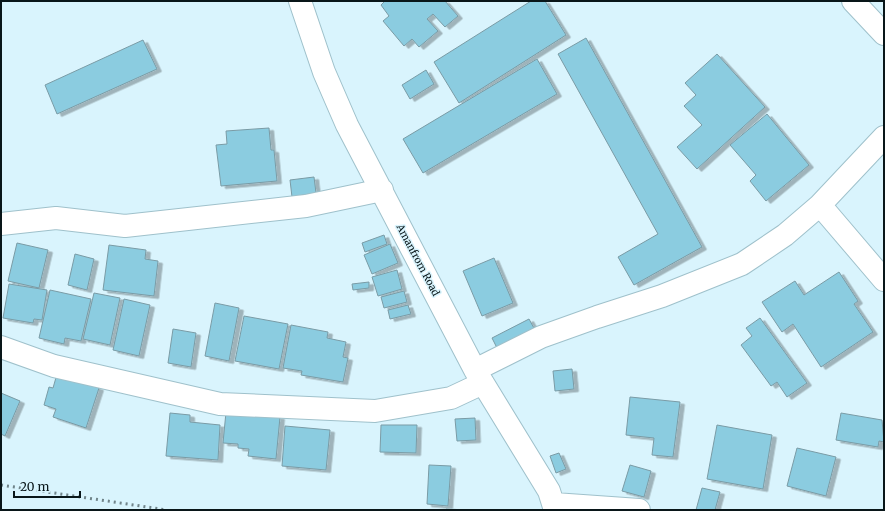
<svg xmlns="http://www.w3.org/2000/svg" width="885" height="511" font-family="Merriweather,serif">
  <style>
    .building { fill: #8bcce0; stroke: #7a9ba5; filter: url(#shadow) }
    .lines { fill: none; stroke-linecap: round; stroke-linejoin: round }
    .minor-casing { stroke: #9fc1cb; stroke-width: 24 }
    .minor { stroke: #fff; stroke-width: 22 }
    .rail { stroke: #70848a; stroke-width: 3; stroke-dasharray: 2 4; stroke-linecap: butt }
    .labels { text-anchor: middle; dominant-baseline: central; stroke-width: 3; stroke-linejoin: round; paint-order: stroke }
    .street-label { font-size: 10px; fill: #091619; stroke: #d9f4fd }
  </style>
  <defs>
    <filter id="shadow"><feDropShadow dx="4.5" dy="2.5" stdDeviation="0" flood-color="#0004"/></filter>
  </defs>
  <rect width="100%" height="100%" fill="#d9f4fd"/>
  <path class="building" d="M383 1H445L458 16 445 27 433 14 427 19 438 31 419 47 412 39 404 46 383 21 389 16 381 5 384 2Z
    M531 1H545L566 35 459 103 434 62Z
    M586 38 702 247 634 285 618 257 658 234 558 54Z
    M143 40 157 69 57 114 45 85Z
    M717 54 765 107 697 169 677 147 702 125 684 106 696 95 685 83Z
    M537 59 557 94 423 173 403 139Z
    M426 70 434 84 410 99 402 85Z
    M767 114 809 165 766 201 750 181 756 175 730 145Z
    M269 128 271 150H274L277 181 221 186 216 145 227 144 226 131Z
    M314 177 316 193 292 197 290 180Z
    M384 235 387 244 365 252 362 243Z
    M17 243 48 250 39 288 8 281Z
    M390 244 398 263 372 274 364 255Z
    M109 245 146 250 145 259 158 261 154 296 103 290Z
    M75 254 94 259 87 290 68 285Z
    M494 258 513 303 482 316 463 271Z
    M397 270 402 289 378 296 372 277Z
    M839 272 858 301 854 304 873 332 821 367 793 324 782 332 762 302 795 281 804 295Z
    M369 282V288L353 290 352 284Z
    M9 284 47 290 42 320 34 319 33 323 3 318Z
    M50 290 91 299 81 341 65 338 64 344 39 338Z
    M404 291 407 302 384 308 381 297Z
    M94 293 120 298 110 345 83 339Z
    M124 299 150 305 139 356 113 350Z
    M215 303 239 308 229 361 205 356Z
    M408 305 411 314 390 319 388 310Z
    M244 316 288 324 279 369 235 361Z
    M760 318 807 383 787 397 777 382 771 386 741 345 752 336 746 328Z
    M529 319 535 330 498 350 492 338Z
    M291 325 328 332 327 338 346 342 343 357 348 358 343 382 301 375 302 371 283 368Z
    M173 329 196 333 191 367 168 363Z
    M572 369 574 389 555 391 553 371Z
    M57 374 99 388 86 428 53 417 56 409 44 405 49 387 53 388Z
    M1 393 20 401 5 436 1 434Z
    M630 397 680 402 673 457 652 455 654 438 626 435Z
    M226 412 280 417 276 459 248 456 249 449 238 448V444L223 443Z
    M170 413 190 415V422L220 425 218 460 166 456Z
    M841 413 882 420 884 442 879 441 878 447 836 440Z
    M475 418 476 440 457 441 455 419Z
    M381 425H417L416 453 380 452Z
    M717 425 772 435 763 489 707 479Z
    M285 426 330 430 326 470 282 466Z
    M797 448 836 457 826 496 787 486Z
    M559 453 566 469 556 473 550 456Z
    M429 465 451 466 448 506 427 504Z
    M630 465 651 471 644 497 622 491Z
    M702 488 720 492 715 510H696Z
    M446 509 468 510H445Z"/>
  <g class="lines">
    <defs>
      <path id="minor" d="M300 1 324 72 347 125 475 370 549 491 555 510
        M853 1 884 34
        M820 205 884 280
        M1 224 56 218 125 226 306 206 382 190
        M1 347 54 366 220 404 375 411 451 398 483 383
        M475 370 541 337 597 317 662 296 742 264 785 235 820 205 884 137
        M554 504 639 510"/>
    </defs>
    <use href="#minor" class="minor-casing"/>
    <use href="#minor" class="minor"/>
    <path class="rail" d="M1 485 167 510"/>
  </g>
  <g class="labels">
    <g class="street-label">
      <text transform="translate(418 260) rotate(62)">Amanfrom Road</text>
    </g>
  </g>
  <rect width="885" height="511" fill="none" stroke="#091619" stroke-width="4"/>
  <path d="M14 491v6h66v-6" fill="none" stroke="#091619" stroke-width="2"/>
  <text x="20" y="491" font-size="12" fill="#091619" stroke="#d9f4fd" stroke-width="3" paint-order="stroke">20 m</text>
</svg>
